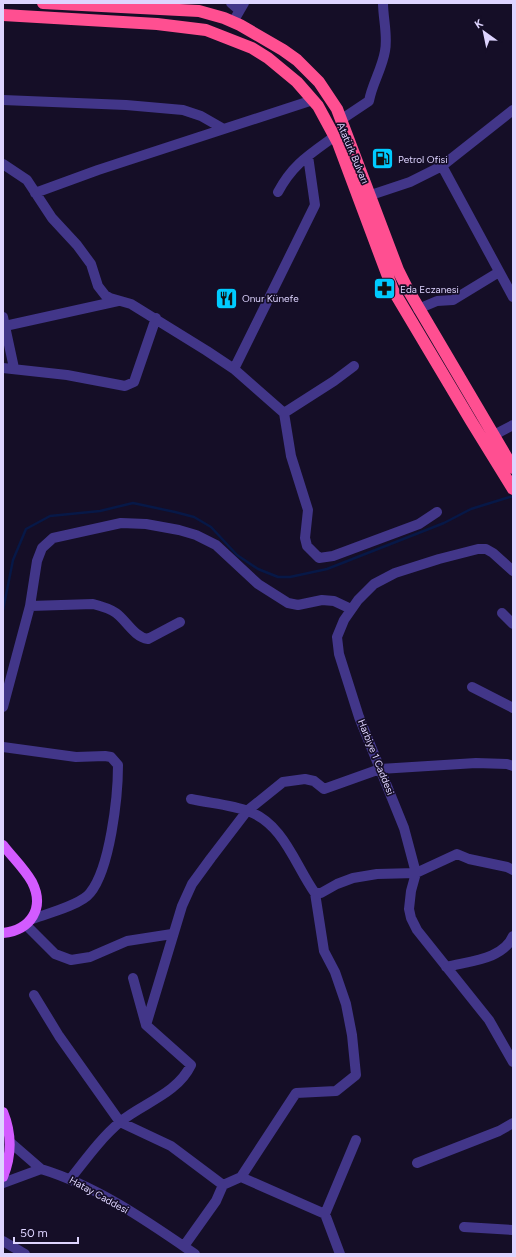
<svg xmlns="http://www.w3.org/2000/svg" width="516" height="1257" font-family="Figtree,sans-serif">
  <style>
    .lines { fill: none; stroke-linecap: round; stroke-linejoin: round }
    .stream { stroke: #071847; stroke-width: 2.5 }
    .minor { stroke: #423689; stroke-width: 10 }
    .major { stroke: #d35bff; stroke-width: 10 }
    .highway { stroke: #ff4f91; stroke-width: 12 }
    .labels { text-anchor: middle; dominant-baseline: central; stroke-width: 3.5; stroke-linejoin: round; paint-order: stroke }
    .street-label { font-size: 10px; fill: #ded4ff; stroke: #150e27 }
    .poi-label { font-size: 10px; fill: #ded4ff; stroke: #150e27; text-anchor: start }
  </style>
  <rect width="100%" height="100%" fill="#150e27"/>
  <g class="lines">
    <path class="stream" d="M3 610 13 560 26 529 50 516 100 511 133 503 175 512 194 517 211 527 237 555 258 569 278 577H290L327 569 444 523 471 509 513 496"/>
    <path class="minor" d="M231 3 239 10
      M233 22 244 3
      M3 100 126 105 183 110 201 116 222 128
      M342 119 369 101C372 84 382 69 385 51 388 36 383 18 383 3
      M3 164 27 180 52 218 77 245 91 264 98 286 105 295 110 298 131 304 207 351 234 369 284 413 291 456 308 510 305 538 307 546 319 558 333 556 419 524 437 512
      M442 166 513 297
      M278 192C293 164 309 155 335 136
      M35 193 98 170 313 100
      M371 195 410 182 442 166 513 110
      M418 309 437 301 453 300 499 272
      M3 317 14 368
      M5 326 118 301
      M3 368 67 375 125 386 134 382 156 318
      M234 369 315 205 308 156
      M284 413 334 381 354 366
      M494 435 513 425
      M513 571 493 553 486 549H478L439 559 395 573 374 584 358 600 344 620 337 637 339 654 359 717 404 828 416 873 411 891 409 909 411 918 417 930 489 1020 513 1062
      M30 606 93 604C101 606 109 608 116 613 126 620 134 637 148 639L180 622
      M502 613 513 624
      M472 687 513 708
      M3 707 30 606 37 561 42 548 53 538 121 523 146 524 179 530 196 535 216 545 258 584 288 603 298 605 322 600 334 601 351 609
      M3 747 76 757 105 756 111 757 118 765C118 797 110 869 90 893 81 905 46 914 32 919
      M191 799C209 803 232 805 248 811 284 824 295 865 315 893H321L337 884 353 878 377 874 416 873 457 854 469 859 507 867 513 870
      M26 925 55 954 71 960 90 957 127 941 172 934
      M446 967C468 961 503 960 513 936
      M133 978 146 1025
      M34 995 59 1036 120 1122 171 1146 223 1185
      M417 1163 499 1131 513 1123
      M41 1169C97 1186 147 1221 195 1254
      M241 1177 325 1214
      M71 1178C86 1159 101 1138 120 1122 143 1103 177 1094 191 1065L146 1025 182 906 192 884 211 858 247 811 283 782 305 779 314 781 324 789 380 769 476 763 507 764 513 766
      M3 1183 41 1169 11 1143
      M464 1227 513 1230
      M3 1241 25 1254
      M184 1246 216 1201 223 1185 241 1177 296 1093 336 1091 356 1075 352 1035 346 1004 335 972 324 951 315 893
      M340 1254 325 1214 356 1140"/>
    <path class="major" d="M3 845C12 857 24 868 32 882 45 908 31 930 3 933
      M3 1112C12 1134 12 1155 3 1177"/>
    <path class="highway" d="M43 3 199 11 224 18 240 25 283 50 297 60 319 82 337 109 398 270 407 288 513 468
      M3 15 157 24 206 30 252 48 268 58 297 82 318 106 338 143 393 290 471 421 513 489"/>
  </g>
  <defs>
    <symbol id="fuel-square" viewBox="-11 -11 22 22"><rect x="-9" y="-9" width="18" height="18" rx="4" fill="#00cbff" stroke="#150e27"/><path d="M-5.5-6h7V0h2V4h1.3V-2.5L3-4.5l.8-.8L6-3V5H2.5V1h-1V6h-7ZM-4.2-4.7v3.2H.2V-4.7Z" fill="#111"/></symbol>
    <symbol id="pharmacy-square" viewBox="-11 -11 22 22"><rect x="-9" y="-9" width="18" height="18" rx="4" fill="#00cbff" stroke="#150e27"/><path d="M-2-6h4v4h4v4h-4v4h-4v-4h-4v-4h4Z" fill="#111"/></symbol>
    <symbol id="restaurant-square" viewBox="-11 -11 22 22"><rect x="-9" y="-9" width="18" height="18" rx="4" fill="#00cbff" stroke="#150e27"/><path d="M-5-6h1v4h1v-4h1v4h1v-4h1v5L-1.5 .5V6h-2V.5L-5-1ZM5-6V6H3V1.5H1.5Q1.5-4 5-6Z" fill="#111"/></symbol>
  </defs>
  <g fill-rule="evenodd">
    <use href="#fuel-square" x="370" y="146" width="25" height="25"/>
    <use href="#pharmacy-square" x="372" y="276" width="25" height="25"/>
    <use href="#restaurant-square" x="214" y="286" width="25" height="25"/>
  </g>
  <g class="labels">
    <g class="street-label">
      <text transform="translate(353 153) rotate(67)">Atatürk Bulvarı</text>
      <text transform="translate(376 757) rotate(68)">Harbiye 1 Caddesi</text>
      <text transform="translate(99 1195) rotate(29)">Hatay Caddesi</text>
    </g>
    <g class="poi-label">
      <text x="398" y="159">Petrol Ofisi</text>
      <text x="400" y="289">Eda Eczanesi</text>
      <text x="242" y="298">Onur Künefe</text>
    </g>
  </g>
  <rect width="516" height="1257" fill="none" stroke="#ded4ff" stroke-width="8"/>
  <g transform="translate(484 32) rotate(327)" stroke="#150e27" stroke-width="3" paint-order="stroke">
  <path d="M0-3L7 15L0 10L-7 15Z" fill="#ded4ff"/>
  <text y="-6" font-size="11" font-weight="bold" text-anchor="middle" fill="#ded4ff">K</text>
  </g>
  <path d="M14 1237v6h64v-6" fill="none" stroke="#ded4ff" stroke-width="2"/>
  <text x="20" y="1237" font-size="12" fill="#ded4ff" stroke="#150e27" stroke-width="3" paint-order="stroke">50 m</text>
</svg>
